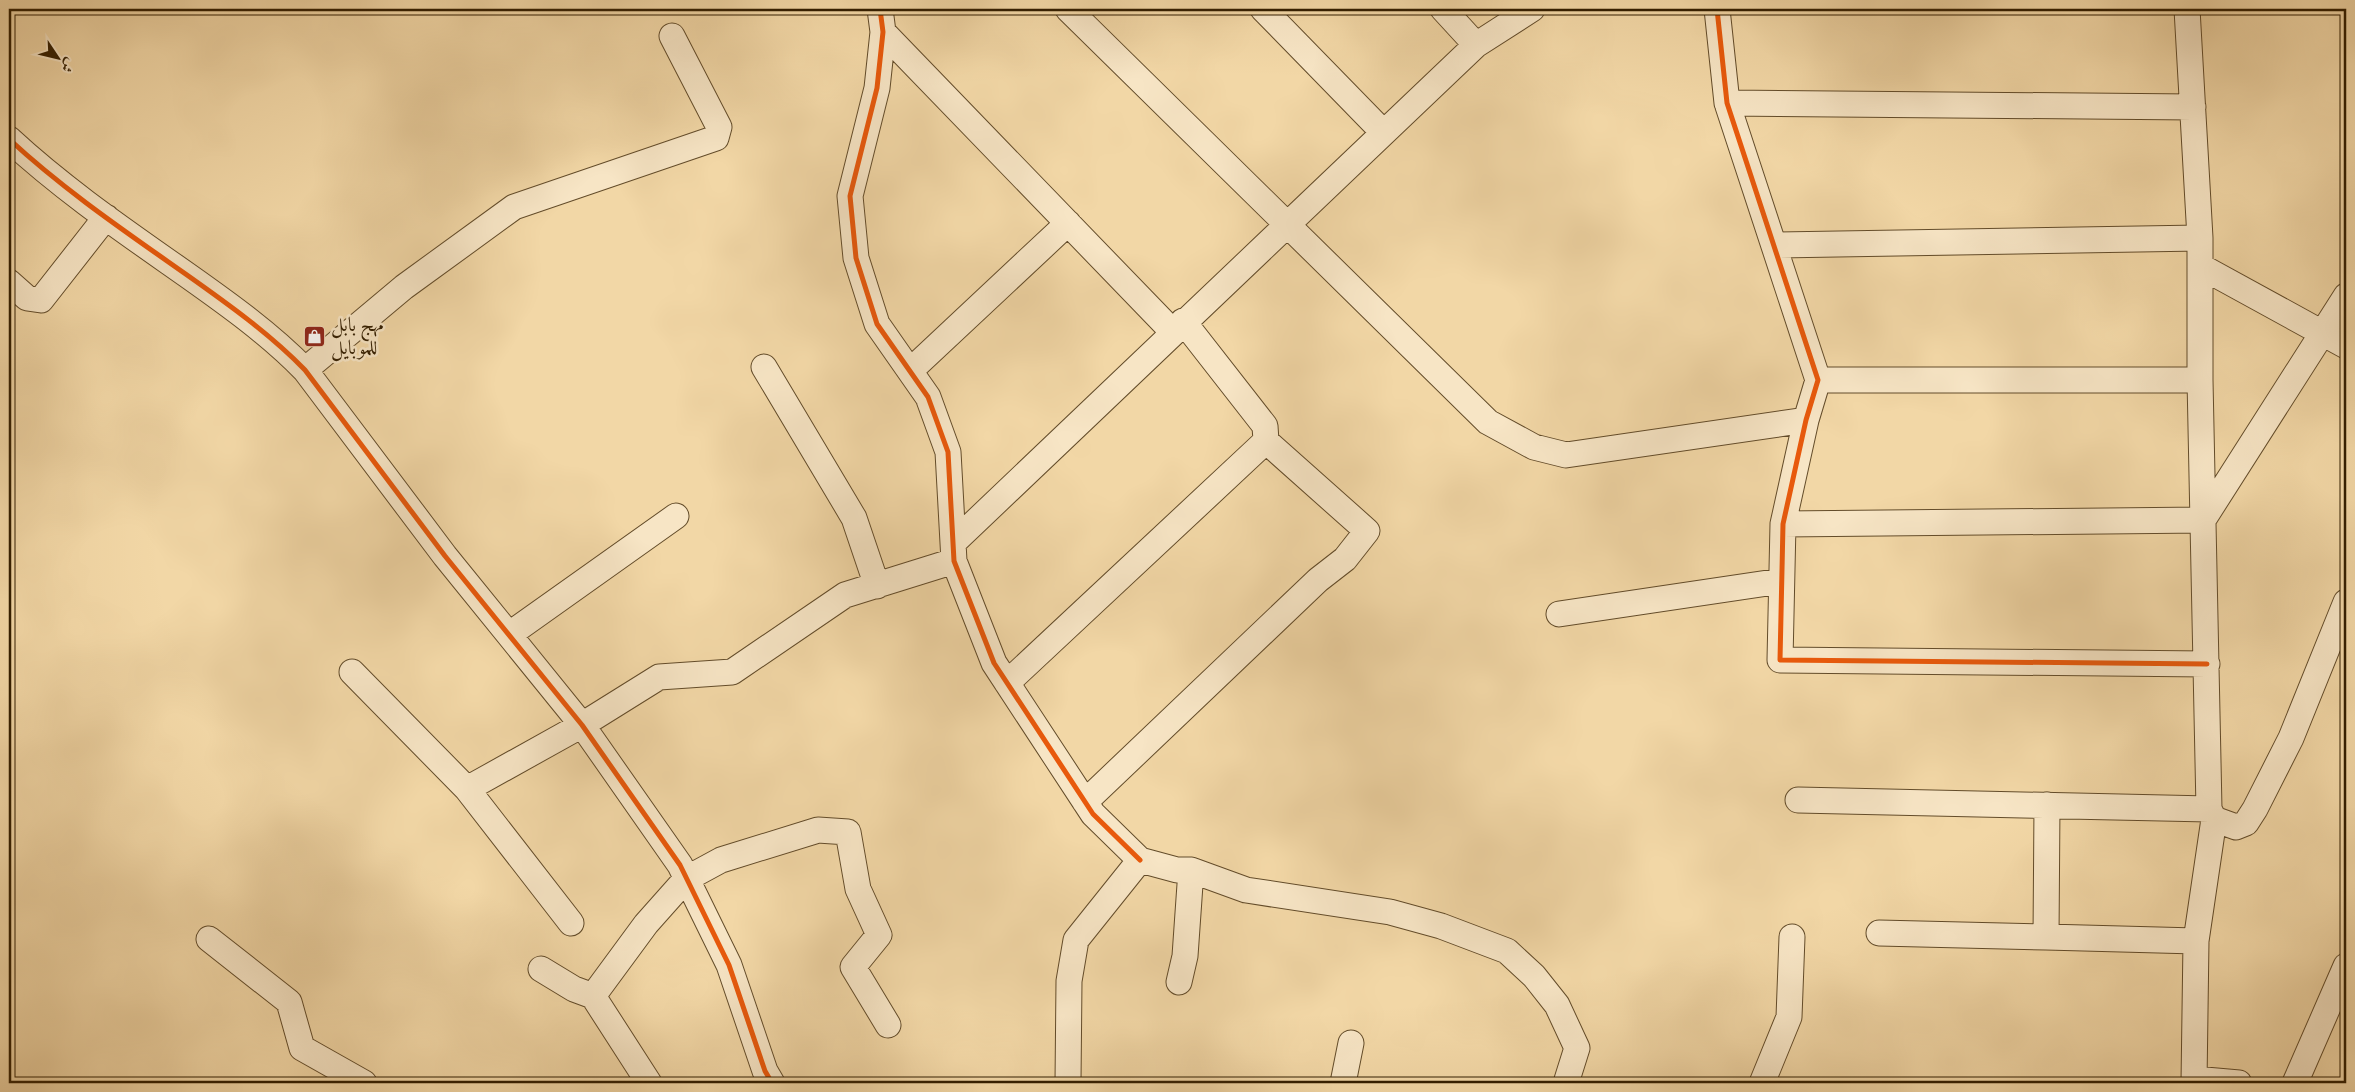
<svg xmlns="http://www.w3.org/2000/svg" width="2355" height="1092" font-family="'IM FELL Great Primer',Amiri,serif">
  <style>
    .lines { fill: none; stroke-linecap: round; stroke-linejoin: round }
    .minor-casing { stroke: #634c2a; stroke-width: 27 }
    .minor { stroke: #f7e5c5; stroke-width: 25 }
    .cycleway-casing { stroke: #f7e5c5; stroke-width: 8 }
    .cycleway { stroke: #e8590c; stroke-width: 5 }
    .labels { text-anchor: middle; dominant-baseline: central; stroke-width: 5; stroke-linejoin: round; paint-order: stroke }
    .poi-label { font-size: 20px; fill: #331e00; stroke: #f7e5c5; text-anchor: start }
  </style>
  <rect width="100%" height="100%" fill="#f2d7a6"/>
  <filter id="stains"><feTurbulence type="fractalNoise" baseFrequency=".004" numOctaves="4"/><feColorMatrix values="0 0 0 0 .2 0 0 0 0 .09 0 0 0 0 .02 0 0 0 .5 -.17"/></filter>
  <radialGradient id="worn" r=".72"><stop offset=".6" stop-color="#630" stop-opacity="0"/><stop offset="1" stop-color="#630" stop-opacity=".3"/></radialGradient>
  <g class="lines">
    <defs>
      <path id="minor" d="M880 9 883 32 877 88 850 196 856 258 877 324 928 397 948 452 954 561 994 663 1093 814 1140 860
        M1068 9 1488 422 1534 447 1566 455 1806 420
        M1263 9 1383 132
        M1443 9 1476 45
        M1717 9 1727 103 1818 380 1806 420 1783 524 1780 660 2207 664
        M2187 9 2200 238V380L2209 809 2214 819 2236 827 2246 823 2255 809 2291 738 2346 602
        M883 32 1173 332
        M1727 103 2193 107
        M9 139C64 190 126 232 187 275 228 304 270 334 305 370L445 556 582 725 680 865 729 965 765 1071 772 1083
        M1775 245 2200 238
        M2200 266 2346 346
        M9 282 27 298 41 300 106 217
        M764 367 854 518 877 586
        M305 370 404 287 514 207 716 138 719 127 672 36
        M910 371 1068 223
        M1818 380H2200
        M1783 524 2203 520 2346 296
        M953 543 1476 45 1532 9
        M1559 614 1781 581
        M510 634 676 516
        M352 672 467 789 571 923
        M1007 683 1266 441 1265 426 1183 321
        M467 789 582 725 659 677 732 672 845 595 954 561
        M1798 800 2209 809
        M1085 802 1318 580 1345 559 1367 531 1266 441
        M2047 805 2046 937 2196 941
        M1879 933 2046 937
        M209 939 289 1002 302 1048 364 1083
        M541 969 574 989 593 996 649 1083
        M1179 982 1185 956 1191 870
        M593 996 646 924 686 879 721 860 818 830 848 832 858 889 879 935 853 967 888 1025
        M2194 1079 2239 1083
        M1068 1083 1069 981 1076 940 1140 860 1177 870H1191L1246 890 1390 912 1441 926 1507 951 1534 976 1557 1005 1577 1048 1566 1083
        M1343 1083 1351 1043
        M1762 1083 1789 1017 1792 937
        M2194 1083 2196 941 2214 819
        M2295 1083 2346 966"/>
    </defs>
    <use href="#minor" class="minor-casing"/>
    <use href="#minor" class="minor"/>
    <defs>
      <path id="cycleway" d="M880 9 883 32 877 88 850 196 856 258 877 324 928 397 948 452 954 561 994 663 1093 814 1140 860
        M1717 9 1727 103 1818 380 1806 420 1783 524 1780 660 2207 664
        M9 139C64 190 126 232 187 275 228 304 270 334 305 370L445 556 582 725 680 865 729 965 765 1071 772 1083"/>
    </defs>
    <use href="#cycleway" class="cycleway-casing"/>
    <use href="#cycleway" class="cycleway"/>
  </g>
  <defs>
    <symbol id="shop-square" viewBox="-11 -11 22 22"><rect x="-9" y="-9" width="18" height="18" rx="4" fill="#8f2418" stroke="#f7e5c5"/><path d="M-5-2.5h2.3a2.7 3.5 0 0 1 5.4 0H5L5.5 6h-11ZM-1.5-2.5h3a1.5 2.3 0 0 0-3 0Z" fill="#fff"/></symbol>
  </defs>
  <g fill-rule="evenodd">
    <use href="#shop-square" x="302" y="324" width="25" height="25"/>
  </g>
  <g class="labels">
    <g class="poi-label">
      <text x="331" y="324">مهج بابل<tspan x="331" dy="23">للموبايل</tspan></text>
    </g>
  </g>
  <rect width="2355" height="1092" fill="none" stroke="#f2d7a6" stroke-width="30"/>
  <rect x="10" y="10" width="2335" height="1072" fill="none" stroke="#331e00" stroke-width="2.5"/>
  <rect x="15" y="15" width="2325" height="1062" fill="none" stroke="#331e00"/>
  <g transform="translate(58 58) rotate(125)" stroke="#f7e5c5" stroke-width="4" paint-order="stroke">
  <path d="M0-4L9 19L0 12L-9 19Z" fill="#331e00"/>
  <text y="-8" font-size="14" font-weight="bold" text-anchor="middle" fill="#331e00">ش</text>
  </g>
  <rect width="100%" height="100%" filter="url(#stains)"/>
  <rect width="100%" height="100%" fill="url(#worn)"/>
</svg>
